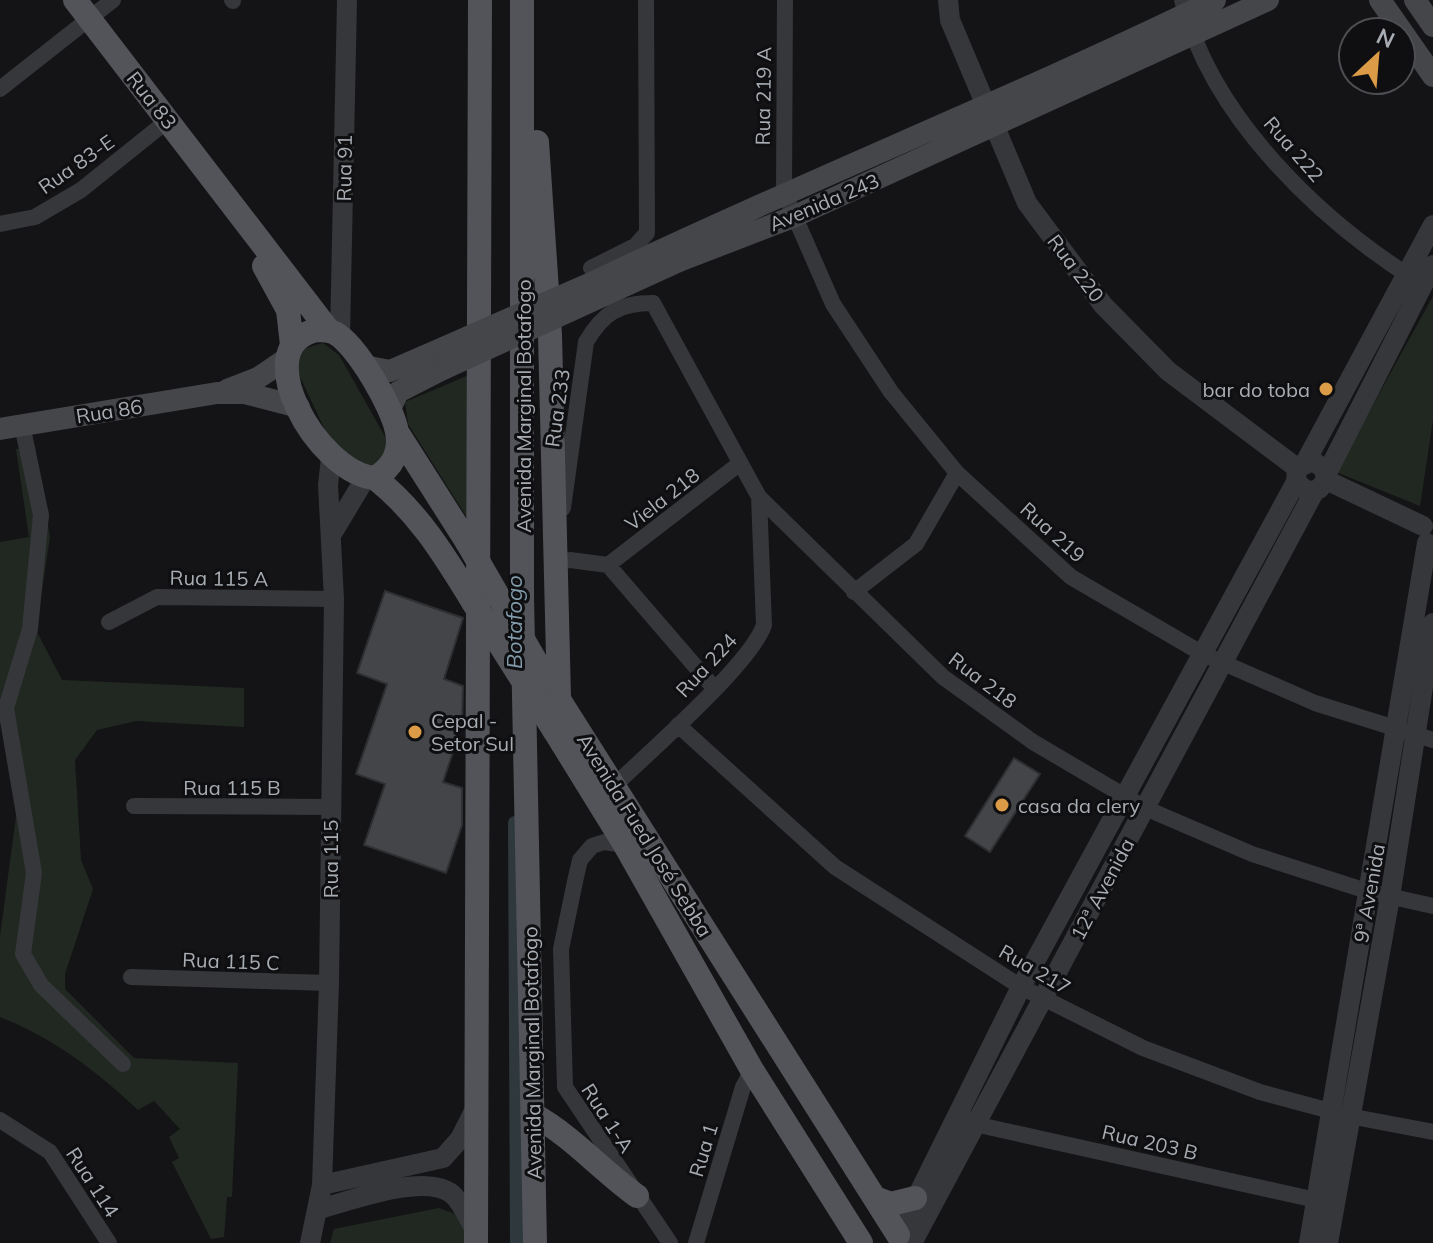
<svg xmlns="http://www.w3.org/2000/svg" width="1433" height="1243" font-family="Mulish,sans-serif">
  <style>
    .green { fill: #212821 }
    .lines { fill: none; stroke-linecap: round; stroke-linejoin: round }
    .canal { stroke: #2f383d; stroke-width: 14 }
    .building { fill: #434548; stroke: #2e2f31; stroke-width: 2 }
    .minor { stroke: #36373a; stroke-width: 16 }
    .tertiary { stroke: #36373a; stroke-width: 20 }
    .secondary { stroke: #44464a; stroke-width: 22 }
    .primary { stroke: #525459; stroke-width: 24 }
    .secondary-bridge { stroke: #44464a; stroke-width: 22 }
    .primary-bridge { stroke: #525459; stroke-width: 24 }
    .poi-dot { fill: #dc9b46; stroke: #0f0f11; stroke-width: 3 }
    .labels { text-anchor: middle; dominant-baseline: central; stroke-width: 6; stroke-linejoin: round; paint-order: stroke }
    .street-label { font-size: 20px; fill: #a8adb4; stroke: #0f0f11 }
    .poi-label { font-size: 20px; fill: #a8adb4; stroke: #0f0f11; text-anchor: start }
    .water-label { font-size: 22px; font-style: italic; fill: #829cab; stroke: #0f0f11 }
  </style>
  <rect width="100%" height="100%" fill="#141416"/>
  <path class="green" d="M1433 296V420L1420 506 1336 472Z
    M323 343 339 355 388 442 387 459 369 469 333 447 294 364 299 350Z
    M481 370 478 535 408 424 405 402Z
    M35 446 50 537 36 630 62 680 244 688V727L136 721 97 730 75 760 81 860 93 889 65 974V989L134 1058 238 1063 232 1197H227L224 1237 211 1239 172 1162 179 1158 169 1137 180 1129 154 1101 138 1110C98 1072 52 1037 0 1017V936L17 809 0 722V542L29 537 16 449Z
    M439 1208 458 1215 473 1243H330L334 1229Z"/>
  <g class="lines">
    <path class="canal" d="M515 823 517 1243"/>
  </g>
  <path class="building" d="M385 591 463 618 444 679 463 686 462 725 443 782 462 788V825L446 873 364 845 385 784 356 774 387 684 357 673Z
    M1014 758 1040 774 990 852 965 836Z"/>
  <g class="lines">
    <path class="minor" d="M232 0 233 1
      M785 0 784 192 833 304 891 392 957 473 1071 577 1203 654 1315 703 1433 740
      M1182 0C1211 116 1318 219 1417 281
      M0 89 113 0
      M0 224 35 217 81 190 167 121
      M591 268 635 246 647 233 646 0
      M22 425 41 515 30 629 6 708 34 873 23 954 41 985 123 1064
      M563 508 586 342C603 313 619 303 653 303L759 497 943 677 1033 742 1145 808 1252 854 1370 892 1433 906
      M556 554 555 563 570 560 608 565
      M608 565 739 464
      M608 565 714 688
      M854 592 916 544 957 473
      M109 622 157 597 334 599
      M678 725 835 867 1021 987 1143 1048 1260 1092 1349 1116 1433 1132
      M614 786C648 753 751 664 764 625L759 497
      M134 806 330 807
      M625 845 604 842 592 846 580 860 576 877 561 949 565 1087 670 1243
      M131 977 329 983
      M966 1118 979 1125 1325 1202
      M0 1120 50 1152 109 1243
      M696 1243 743 1087 752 1070"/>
    <path class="tertiary" d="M948 0 950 20 1027 203 1103 305 1168 371 1297 468
      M340 336 347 0
      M1306 461 1433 225
      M1326 475 1433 265
      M1326 480 1423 526
      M333 532 366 477
      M322 1185 443 1158 460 1139 473 1113
      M319 1209C351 1201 424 1172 452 1194 462 1202 469 1221 476 1231
      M898 1235 1021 987 1296 482 1297 468 1313 461 1324 469 1326 480 1319 489 1308 492 1296 482
      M310 1243 322 1185 329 983 334 599 328 485 331 458
      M912 1243 1314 492
      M1309 1243 1427 543
      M1328 1243 1390 897 1433 623"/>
    <path class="secondary" d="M1380 0 1433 76
      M1415 0 1433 26
      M679 261 793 217 1268 0
      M598 280C802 182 1012 99 1215 0
      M364 366 390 371 443 348
      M227 390 258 378 286 359
      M389 411 398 392 443 369
      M0 429 217 393H245L299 407"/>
    <path class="primary" d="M75 0 329 331
      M522 0V596L535 1243
      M537 142 550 335 559 697
      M264 266 288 310 292 345
      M317 330C324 330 329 330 335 333 357 345 393 408 397 432 401 452 392 468 375 478 317 473 245 344 317 330Z
      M397 432 467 542
      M375 478C419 513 444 555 473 602
      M546 679 898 1235
      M554 730 625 845 752 1070 861 1243
      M534 1115C573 1137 601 1170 637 1196
      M875 1198 891 1204 915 1198
      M476 1243C475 829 481 414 480 0"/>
    <path class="secondary-bridge" d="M443 348 598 280
      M443 369 679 261"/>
    <path class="primary-bridge" d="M467 542 546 679
      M473 602 554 730"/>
  </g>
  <g class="poi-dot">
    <circle cx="1326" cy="389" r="8"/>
    <circle cx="415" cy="732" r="8"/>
    <circle cx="1002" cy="805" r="8"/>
  </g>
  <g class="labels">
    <g class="street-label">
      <text transform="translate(763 96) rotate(-89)">Rua 219 A</text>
      <text transform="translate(152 100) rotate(52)">Rua 83</text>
      <text transform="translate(1294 149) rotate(49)">Rua 222</text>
      <text transform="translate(76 164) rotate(-35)">Rua 83-E</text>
      <text transform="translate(344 168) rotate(-89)">Rua 91</text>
      <text transform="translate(824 202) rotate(-23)">Avenida 243</text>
      <text transform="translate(1076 268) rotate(53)">Rua 220</text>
      <text transform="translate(523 406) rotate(-90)">Avenida Marginal Botafogo</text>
      <text transform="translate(557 408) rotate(-82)">Rua 233</text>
      <text transform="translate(109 411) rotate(-9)">Rua 86</text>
      <text transform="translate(662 499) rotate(-38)">Viela 218</text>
      <text transform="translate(1053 532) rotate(42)">Rua 219</text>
      <text transform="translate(219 578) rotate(1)">Rua 115 A</text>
      <text transform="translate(706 665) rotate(-47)">Rua 224</text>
      <text transform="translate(983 680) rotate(37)">Rua 218</text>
      <text x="232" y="787">Rua 115 B</text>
      <text transform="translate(645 835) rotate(58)">Avenida Fued José Sebba</text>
      <text transform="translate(330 859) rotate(-90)">Rua 115</text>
      <text transform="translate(1102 889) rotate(-62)">12ª Avenida</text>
      <text transform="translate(1369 893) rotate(-80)">9ª Avenida</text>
      <text transform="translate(231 961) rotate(2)">Rua 115 C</text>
      <text transform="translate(1035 969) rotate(30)">Rua 217</text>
      <text transform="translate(532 1053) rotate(-91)">Avenida Marginal Botafogo</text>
      <text transform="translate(608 1118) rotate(57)">Rua 1-A</text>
      <text transform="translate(1150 1142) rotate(13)">Rua 203 B</text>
      <text transform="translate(703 1150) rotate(-73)">Rua 1</text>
      <text transform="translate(93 1182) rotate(57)">Rua 114</text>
    </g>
    <g class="poi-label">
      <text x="1310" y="389" text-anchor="end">bar do toba</text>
      <text x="431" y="720">Cepal -<tspan x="431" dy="23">Setor Sul</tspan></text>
      <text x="1018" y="805">casa da clery</text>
    </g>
    <g class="water-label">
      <text transform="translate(514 622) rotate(-90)">Botafogo</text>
    </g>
  </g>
  <g transform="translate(1377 56) rotate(26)"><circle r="38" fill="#0f0f11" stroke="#4c4e52" stroke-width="2"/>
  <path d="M0-6L14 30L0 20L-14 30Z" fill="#dc9b46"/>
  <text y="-12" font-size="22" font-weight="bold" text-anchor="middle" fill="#a8adb4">N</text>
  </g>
</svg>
